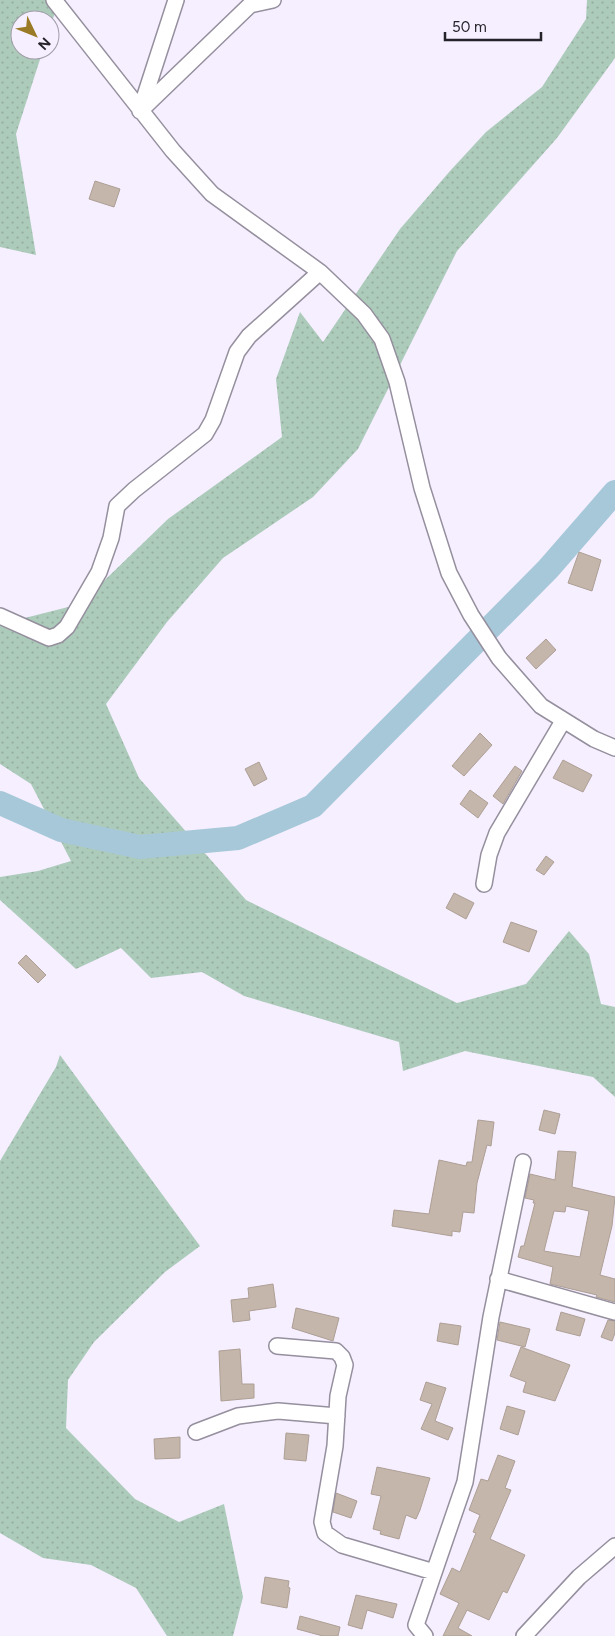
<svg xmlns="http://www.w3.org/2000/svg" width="615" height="1636" font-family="Figtree,sans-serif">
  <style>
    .grass { fill: url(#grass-dots) }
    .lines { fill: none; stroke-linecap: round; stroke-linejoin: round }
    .river { stroke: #a7c8d9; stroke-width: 24 }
    .building { fill: #c4b6ab; stroke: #ae9f95; fill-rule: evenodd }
    .minor-casing { stroke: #958f9e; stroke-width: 18 }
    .minor { stroke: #fff; stroke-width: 15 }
  </style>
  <defs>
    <pattern id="grass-dots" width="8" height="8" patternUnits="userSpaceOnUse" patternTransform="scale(1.25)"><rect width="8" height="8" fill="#adcbba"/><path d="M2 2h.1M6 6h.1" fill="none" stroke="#95aea0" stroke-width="1.8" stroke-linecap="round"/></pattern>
  </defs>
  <rect width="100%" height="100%" fill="#f5efff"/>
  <path class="grass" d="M0 0H59L50 28V20H20V50H43L16 134 36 255 0 247Z
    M587 0H615V58L557 138 457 251 358 449 313 497 223 558 167 622 106 704 139 778 246 900 457 1003 526 984 569 931 589 954 601 1004 615 1007V1097L593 1077 465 1051 403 1071 399 1042 244 996 202 972 151 978 121 948 76 969 0 900V877L38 871 71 861 31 784 0 764V619L13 621 80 604 168 519 282 437 276 379 300 312 323 342 400 229 450 171 486 132 542 87 586 19Z
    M60 1055 200 1246 165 1272 94 1342 68 1380 66 1428 135 1499 179 1522 224 1504 243 1597 233 1636H167L136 1588 91 1565 43 1558 0 1533V1161L56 1067Z"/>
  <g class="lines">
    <path class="river" d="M0 803 61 830 140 847 238 838 313 806 548 569 615 492"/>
  </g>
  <path class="building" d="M95 181 120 189 114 207 89 199Z
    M579 552 601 560 592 591 568 583Z
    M546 639 556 650 536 669 526 658Z
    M480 733 492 745 464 776 452 766Z
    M563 760 592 775 583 792 553 778Z
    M259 762 267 779 254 786 245 769Z
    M515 766 522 771 503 804 493 796Z
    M470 790 488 803 478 818 460 804Z
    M546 856 554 862 544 875 536 870Z
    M454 893 474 903 466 919 446 908Z
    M511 922 537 931 529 952 503 942Z
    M26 955 46 975 38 983 18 963Z
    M544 1110 560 1114 555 1134 539 1130Z
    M478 1120 494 1122 491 1146 487 1145 477 1183 474 1213 463 1212 460 1232 452 1231V1236L392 1226 394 1210 429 1214 439 1160 466 1166 467 1162H472Z
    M558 1151 576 1152 572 1187 615 1197 612 1226 600 1275 615 1279V1302L596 1297 597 1295 550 1284 553 1267 518 1257 521 1246H524L535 1203H533L534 1200 525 1198 530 1174 555 1180ZM566 1206 589 1211 580 1257 544 1251 554 1211 565 1212Z
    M273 1284 276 1307 249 1311 250 1320 233 1322 231 1300 249 1298 248 1288Z
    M296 1308 339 1318 333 1341 292 1328Z
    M561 1312 585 1319 580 1336 556 1330Z
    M608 1320 615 1321V1333L612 1341 601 1337Z
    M500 1322 530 1329 525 1347 497 1340Z
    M440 1323 461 1326 458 1345 437 1341Z
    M521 1347 570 1365 555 1401 523 1392 526 1382 510 1376Z
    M240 1349 242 1384H254V1398L221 1401 219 1351Z
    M426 1382 446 1388 435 1421 453 1428 448 1440 421 1429 432 1404 420 1400Z
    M507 1406 525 1411 518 1435 500 1429Z
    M286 1433 309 1435 306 1461 284 1459Z
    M180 1437V1458L155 1459 154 1439Z
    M498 1455 515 1461 505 1488 511 1490 490 1539 525 1555 507 1593 503 1591 489 1620 467 1610 458 1628 472 1636H443L459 1603 440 1594 452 1568 460 1572 476 1533 473 1532 480 1515 469 1510 481 1479 488 1481Z
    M377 1467 430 1478 420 1510 416 1519 406 1515 399 1539 380 1534 381 1531 373 1529 381 1496 371 1494Z
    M336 1493 357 1501 351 1518 333 1512Z
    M265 1577 289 1581 288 1587 290 1588 287 1608 261 1603Z
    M356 1595 397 1604 393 1618 367 1610 362 1629 348 1625Z
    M300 1616 340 1627 338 1636H323L297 1629Z"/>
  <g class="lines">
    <defs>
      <path id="minor" d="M54 0 173 151 212 194 320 272 364 314 382 339 397 382 422 488 449 573 471 615 499 658 541 706 594 739 615 748
        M176 0 140 111 250 5 273 0
        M0 616 49 638 58 635 67 627 99 572 111 538 117 506 134 490 205 434 213 420 237 352 249 336 320 272
        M484 884 489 855 497 833 563 721
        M498 1279 615 1312
        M277 1346 336 1351 342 1357 345 1365 338 1396 335 1446 322 1522 325 1533 342 1545 434 1572
        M196 1432 238 1416 278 1411 337 1416
        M425 1636 416 1625 465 1482 491 1317 523 1162
        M524 1636 579 1577 615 1546"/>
    </defs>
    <use href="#minor" class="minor-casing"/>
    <use href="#minor" class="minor"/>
  </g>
  <g transform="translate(35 35) rotate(133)"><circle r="24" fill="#f5efff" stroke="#a29da9"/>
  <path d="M0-4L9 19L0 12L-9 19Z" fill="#9a7a24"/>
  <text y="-8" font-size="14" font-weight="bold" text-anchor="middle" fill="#252329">N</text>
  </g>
  <path d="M445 32v8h96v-8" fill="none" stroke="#252329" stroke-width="2.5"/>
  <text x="452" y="32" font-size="15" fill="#252329" stroke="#f5efff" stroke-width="4" paint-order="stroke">50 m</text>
</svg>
